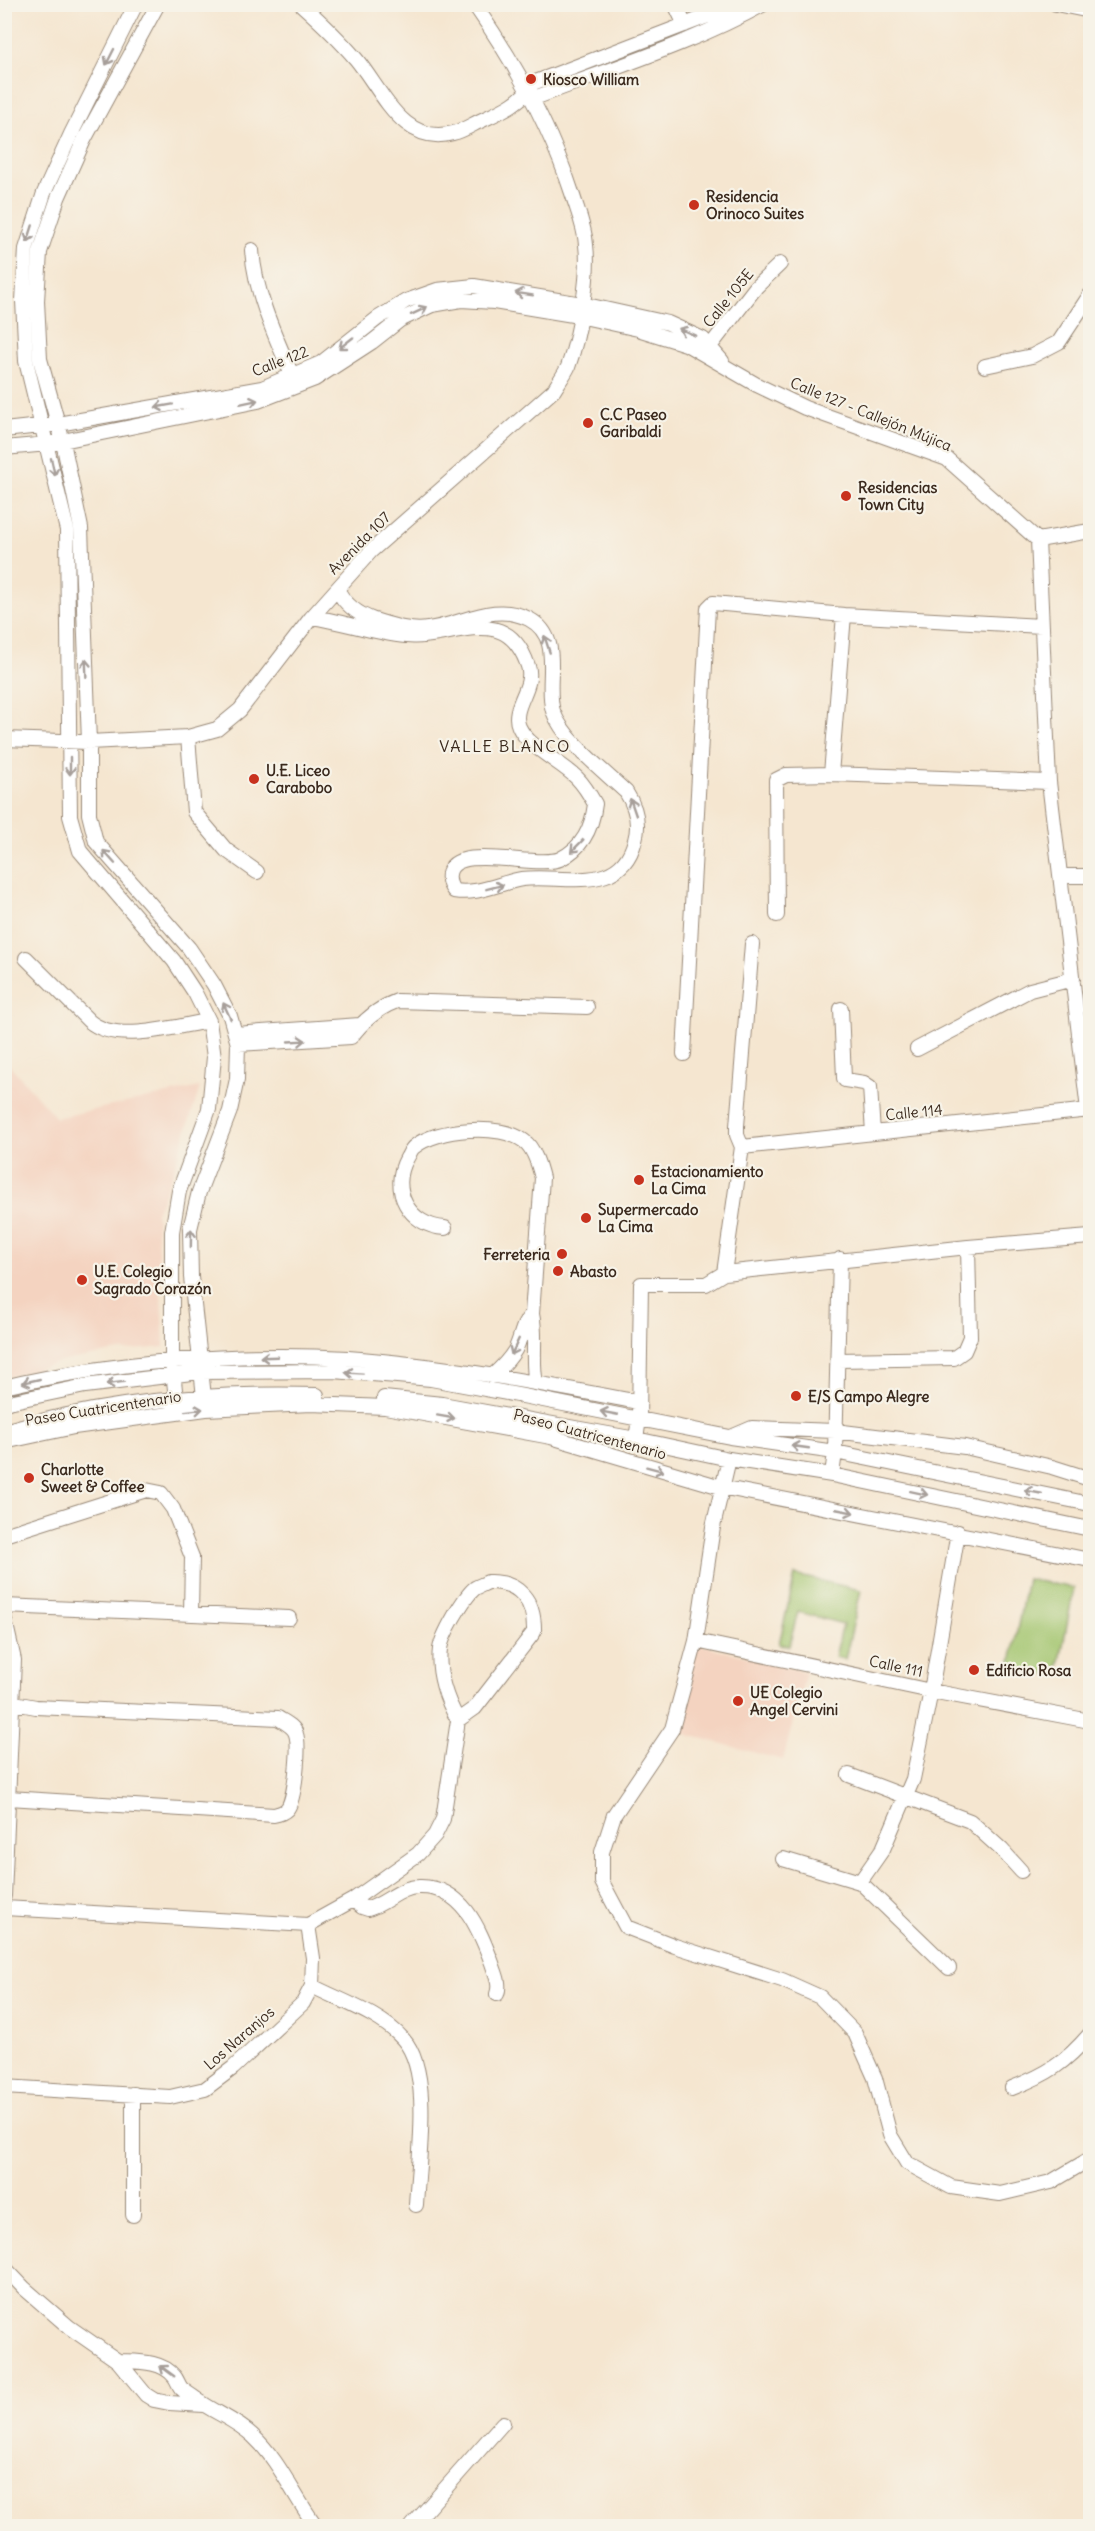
<svg xmlns="http://www.w3.org/2000/svg" width="1095" height="2531" font-family="Delius,sans-serif">
  <style>
    .built { fill: #f4d3c0 }
    .green { fill: #a3c56e; stroke: #6f7846; stroke-width: 1.5 }
    .lines { fill: none; stroke-linecap: round; stroke-linejoin: round }
    .minor-casing { stroke: #988877; stroke-width: 16 }
    .minor { stroke: #fff; stroke-width: 14 }
    .oneway { stroke: #a79f9a }
    .poi-dot { fill: #c8321e; stroke: #f7f3e8; stroke-width: 2 }
    .labels { text-anchor: middle; dominant-baseline: central; stroke-width: 4.5; stroke-linejoin: round; paint-order: stroke }
    .poi-label { font-size: 15px; font-weight: bold; fill: #3b2a1e; stroke: #f7f3e8; text-anchor: start }
    .street-label { font-size: 15px; fill: #3b2a1e; stroke: #f7f3e8 }
    .neighbourhood-label { font-size: 16px; letter-spacing: 1.5px; fill: #3b2a1e; stroke: #f7f3e8 }
  </style>
  <rect width="100%" height="100%" fill="#f7f3e8"/>
  <filter id="ink" filterUnits="userSpaceOnUse"><feTurbulence type="fractalNoise" baseFrequency=".0167" numOctaves="2"/><feDisplacementMap in="SourceGraphic" scale="12" xChannelSelector="R" yChannelSelector="G"/><feConvolveMatrix kernelMatrix="1 2 1 2 8 2 1 2 1" color-interpolation-filters="sRGB"/></filter>
  <filter id="wash" filterUnits="userSpaceOnUse"><feTurbulence type="fractalNoise" baseFrequency=".008" numOctaves="4" result="noise"/><feDisplacementMap in="SourceGraphic" scale="24" xChannelSelector="R" yChannelSelector="G"/><feGaussianBlur stdDeviation="1.35" result="paint"/><feColorMatrix in="noise" values="0 0 0 0 0 0 0 0 0 0 0 0 0 0 0 0 0 1.4 0 .05"/><feComposite in="paint" operator="in"/></filter>
  <g filter="url(#wash)">
    <rect width="100%" height="100%" fill="#f5e6d0"/>
    <path class="built" d="M7 1062 56 1118 200 1087 174 1170 156 1213 164 1347 112 1352 64 1361 5 1378 4 1064Z
      M693 1643 806 1672 783 1760 670 1730Z"/>
    <path class="green" d="M795 1575 861 1590 845 1659 835 1657 843 1624 798 1612 789 1646 779 1644Z
      M1027 1579 1074 1588 1057 1676 1010 1667Z"/>
  </g>
  <g filter="url(#ink)">
    <g class="lines">
      <defs>
        <path id="minor" d="M136 4 71 134 44 193 26 249 23 301 26 361 67 530 70 816 80 851 174 961 195 993 209 1021 214 1057 209 1109 179 1191 172 1232V1362L176 1399
          M158 4 84 140 58 198 40 252 37 301 40 359 63 442 81 528 89 742V814L96 842 189 948 214 985 230 1016 238 1044 237 1079 230 1111 199 1192 190 1229 191 1277 204 1397
          M301 4C320 21 339 39 356 59 382 90 403 147 453 133 462 131 470 126 478 122 499 112 521 104 533 83L739 4
          M675 4 685 25
          M1056 4 1090 11
          M528 92 537 97C613 68 693 43 764 4
          M252 250C255 293 275 336 292 375
          M705 353 756 287 780 264
          M985 366 1032 356 1059 342 1090 295
          M4 430 58 424 262 388 321 363 378 318 406 301 437 290 474 286 582 304 668 323 703 339 722 361
          M4 448 48 444 258 401 315 379 372 342 400 320 432 305 461 300 494 302 579 316 638 329 686 344 757 385 805 408 947 459 1038 540 1090 531
          M1038 540 1049 782 1088 1110
          M844 615 831 774 1049 782
          M312 617C344 622 374 633 406 636 451 641 506 600 528 666 535 688 510 707 519 727 528 747 561 762 577 778 584 785 590 795 595 804 592 828 583 848 560 859 538 869 453 842 449 874 448 880 450 886 454 891 478 895 499 883 522 879 564 874 621 896 635 840 640 823 635 806 626 792 604 771 563 740 553 711 544 682 565 638 529 619 494 601 462 625 428 629 410 632 391 625 374 620 357 614 345 605 337 589
          M188 737 194 812 226 850 257 872
          M4 739 89 742 188 737 217 729 240 710 311 618 371 551 554 390C558 383 564 375 568 367 579 337 590 276 586 245 585 228 578 212 573 196 551 128 515 63 474 4
          M1061 876H1090
          M777 915 776 780 786 775 831 774
          M752 944 737 1126V1135L742 1147 724 1273 968 1247 1090 1237
          M26 958 89 1021C117 1045 175 1026 209 1021
          M841 1009 844 1078 845 1080 864 1083 870 1087 873 1133
          M235 1034 360 1025
          M238 1044 351 1037C363 1021 378 1008 397 1001L587 1007
          M917 1049 1030 990 1073 979
          M684 1054 708 608 713 603 844 615 1042 626
          M742 1147 1090 1110
          M445 1228C409 1226 389 1190 407 1158 409 1155 411 1149 414 1147 436 1128 501 1123 524 1141 534 1148 539 1166 542 1178L532 1314C537 1337 531 1361 536 1383
          M838 1360 954 1358 964 1351 970 1337 968 1247
          M492 1376C500 1369 509 1360 515 1350 522 1337 521 1325 532 1314
          M4 1387C109 1362 240 1351 348 1358 445 1365 543 1384 639 1402
          M384 1398 442 1404 636 1439 729 1459 832 1475 1090 1529
          M4 1403 85 1386 200 1372 333 1371 397 1376 431 1379 528 1397 730 1437 835 1452 1090 1504
          M4 1431C105 1401 213 1392 317 1395
          M731 1437 752 1428 835 1431 965 1447 1052 1467 1090 1479
          M636 1439 639 1419 641 1284H706L724 1273
          M4 1442 74 1427 206 1409 311 1404 385 1407 551 1437 721 1487 1090 1560
          M729 1459 713 1527 696 1641 672 1729 614 1815 602 1852V1882L626 1927 675 1946 782 1980 820 1997 855 2033 875 2078 890 2135 907 2163 951 2187 1000 2194 1051 2182 1090 2159
          M832 1475 835 1452 840 1259
          M4 1535 146 1490 161 1493 173 1509 192 1557 191 1614
          M488 1582C519 1581 535 1601 534 1632L475 1708 458 1720C446 1700 437 1672 440 1649 442 1635 464 1597 475 1588 479 1586 484 1584 488 1582Z
          M4 1606 289 1618
          M4 1616 14 1660 4 1896
          M696 1641 931 1691 1090 1721
          M849 1775 970 1821 1002 1850 1021 1871
          M9 1798 274 1815C279 1814 283 1813 287 1809 295 1800 300 1746 296 1734 294 1726 284 1722 278 1718L36 1707 14 1703
          M783 1859 860 1882 949 1968
          M860 1882 883 1849 913 1779 931 1691 958 1532
          M353 1900 362 1907 368 1909C386 1904 400 1887 418 1887 462 1885 479 1928 492 1963 495 1973 501 1983 497 1994
          M4 1908 308 1925 353 1900 418 1854 435 1835 443 1819 458 1720
          M312 1986C341 2001 381 2014 403 2039 433 2072 418 2161 416 2205
          M4 2087 170 2097 205 2089 233 2068 303 2003 312 1986 313 1958 308 1925
          M1012 2088C1048 2074 1065 2063 1090 2034
          M133 2215V2094
          M4 2267 24 2288 69 2327 118 2361 146 2395 154 2400 169 2403 204 2405
          M118 2361C137 2362 161 2360 174 2376 177 2379 178 2384 181 2388 185 2392 191 2395 196 2399 215 2413 236 2420 253 2436 280 2461 294 2497 316 2526
          M412 2526 503 2423"/>
      </defs>
      <use href="#minor" class="minor-casing"/>
      <use href="#minor" class="minor"/>
    </g>
    <defs><path id="oneway-shaft" d="M-6 0H5M1.5-3L5.5 0L1.5 3" fill="none" stroke-width="1.6" stroke-linecap="round" stroke-linejoin="round" transform="scale(1.5)"/></defs>
    <g class="oneway">
      <use href="#oneway-shaft" transform="translate(110 57) rotate(117)"/>
      <use href="#oneway-shaft" transform="translate(30 234) rotate(108)"/>
      <use href="#oneway-shaft" transform="translate(524 294) rotate(-171)"/>
      <use href="#oneway-shaft" transform="translate(419 311) rotate(-25)"/>
      <use href="#oneway-shaft" transform="translate(687 332) rotate(-156)"/>
      <use href="#oneway-shaft" transform="translate(346 343) rotate(142)"/>
      <use href="#oneway-shaft" transform="translate(249 402) rotate(-12)"/>
      <use href="#oneway-shaft" transform="translate(164 406) rotate(170)"/>
      <use href="#oneway-shaft" transform="translate(53 467) rotate(77)"/>
      <use href="#oneway-shaft" transform="translate(547 644) rotate(-108)"/>
      <use href="#oneway-shaft" transform="translate(86 668) rotate(-92)"/>
      <use href="#oneway-shaft" transform="translate(70 766) rotate(90)"/>
      <use href="#oneway-shaft" transform="translate(633 807) rotate(-109)"/>
      <use href="#oneway-shaft" transform="translate(577 846) rotate(135)"/>
      <use href="#oneway-shaft" transform="translate(109 857) rotate(-132)"/>
      <use href="#oneway-shaft" transform="translate(495 887) rotate(-14)"/>
      <use href="#oneway-shaft" transform="translate(227 1011) rotate(-115)"/>
      <use href="#oneway-shaft" transform="translate(297 1041) rotate(-3)"/>
      <use href="#oneway-shaft" transform="translate(191 1238) rotate(-89)"/>
      <use href="#oneway-shaft" transform="translate(515 1347) rotate(115)"/>
      <use href="#oneway-shaft" transform="translate(269 1357) rotate(178)"/>
      <use href="#oneway-shaft" transform="translate(354 1373) rotate(-176)"/>
      <use href="#oneway-shaft" transform="translate(31 1381) rotate(167)"/>
      <use href="#oneway-shaft" transform="translate(115 1383) rotate(173)"/>
      <use href="#oneway-shaft" transform="translate(194 1410) rotate(-7)"/>
      <use href="#oneway-shaft" transform="translate(609 1413) rotate(-169)"/>
      <use href="#oneway-shaft" transform="translate(446 1417) rotate(10)"/>
      <use href="#oneway-shaft" transform="translate(800 1447) rotate(-172)"/>
      <use href="#oneway-shaft" transform="translate(655 1469) rotate(15)"/>
      <use href="#oneway-shaft" transform="translate(1033 1492) rotate(-169)"/>
      <use href="#oneway-shaft" transform="translate(919 1493) rotate(12)"/>
      <use href="#oneway-shaft" transform="translate(845 1511) rotate(11)"/>
      <use href="#oneway-shaft" transform="translate(167 2371) rotate(-144)"/>
    </g>
  </g>
  <g class="poi-dot">
    <circle cx="531" cy="79" r="6"/>
    <circle cx="694" cy="205" r="6"/>
    <circle cx="588" cy="423" r="6"/>
    <circle cx="846" cy="496" r="6"/>
    <circle cx="254" cy="779" r="6"/>
    <circle cx="639" cy="1180" r="6"/>
    <circle cx="586" cy="1218" r="6"/>
    <circle cx="562" cy="1254" r="6"/>
    <circle cx="558" cy="1271" r="6"/>
    <circle cx="82" cy="1280" r="6"/>
    <circle cx="796" cy="1396" r="6"/>
    <circle cx="29" cy="1478" r="6"/>
    <circle cx="974" cy="1670" r="6"/>
    <circle cx="738" cy="1701" r="6"/>
  </g>
  <g class="labels">
    <g class="poi-label">
      <text x="543" y="79">Kiosco William</text>
      <text x="706" y="196">Residencia<tspan x="706" dy="17">Orinoco Suites</tspan></text>
      <text x="600" y="414">C.C Paseo<tspan x="600" dy="17">Garibaldi</tspan></text>
      <text x="858" y="487">Residencias<tspan x="858" dy="17">Town City</tspan></text>
      <text x="266" y="770">U.E. Liceo<tspan x="266" dy="17">Carabobo</tspan></text>
      <text x="651" y="1171">Estacionamiento<tspan x="651" dy="17">La Cima</tspan></text>
      <text x="598" y="1209">Supermercado<tspan x="598" dy="17">La Cima</tspan></text>
      <text x="550" y="1254" text-anchor="end">Ferreteria</text>
      <text x="94" y="1271">U.E. Colegio<tspan x="94" dy="17">Sagrado Corazón</tspan></text>
      <text x="570" y="1271">Abasto</text>
      <text x="808" y="1396">E/S Campo Alegre</text>
      <text x="41" y="1469">Charlotte<tspan x="41" dy="17">Sweet &amp; Coffee</tspan></text>
      <text x="986" y="1670">Edificio Rosa</text>
      <text x="750" y="1692">UE Colegio<tspan x="750" dy="17">Angel Cervini</tspan></text>
    </g>
    <g class="street-label">
      <text transform="translate(728 298) rotate(-51)">Calle 105E</text>
      <text transform="translate(280 361) rotate(-21)">Calle 122</text>
      <text transform="translate(871 414) rotate(22)">Calle 127 - Callejón Mújica</text>
      <text transform="translate(359 543) rotate(-45)">Avenida 107</text>
      <text transform="translate(914 1112) rotate(-6)">Calle 114</text>
      <text transform="translate(103 1408) rotate(-9)">Paseo Cuatricentenario</text>
      <text transform="translate(590 1434) rotate(15)">Paseo Cuatricentenario</text>
      <text transform="translate(896 1666) rotate(12)">Calle 111</text>
      <text transform="translate(239 2038) rotate(-41)">Los Naranjos</text>
    </g>
    <g class="neighbourhood-label">
      <text x="505" y="746">VALLE BLANCO</text>
    </g>
  </g>
  <rect width="1095" height="2531" fill="none" stroke="#f7f3e8" stroke-width="24"/>
</svg>
